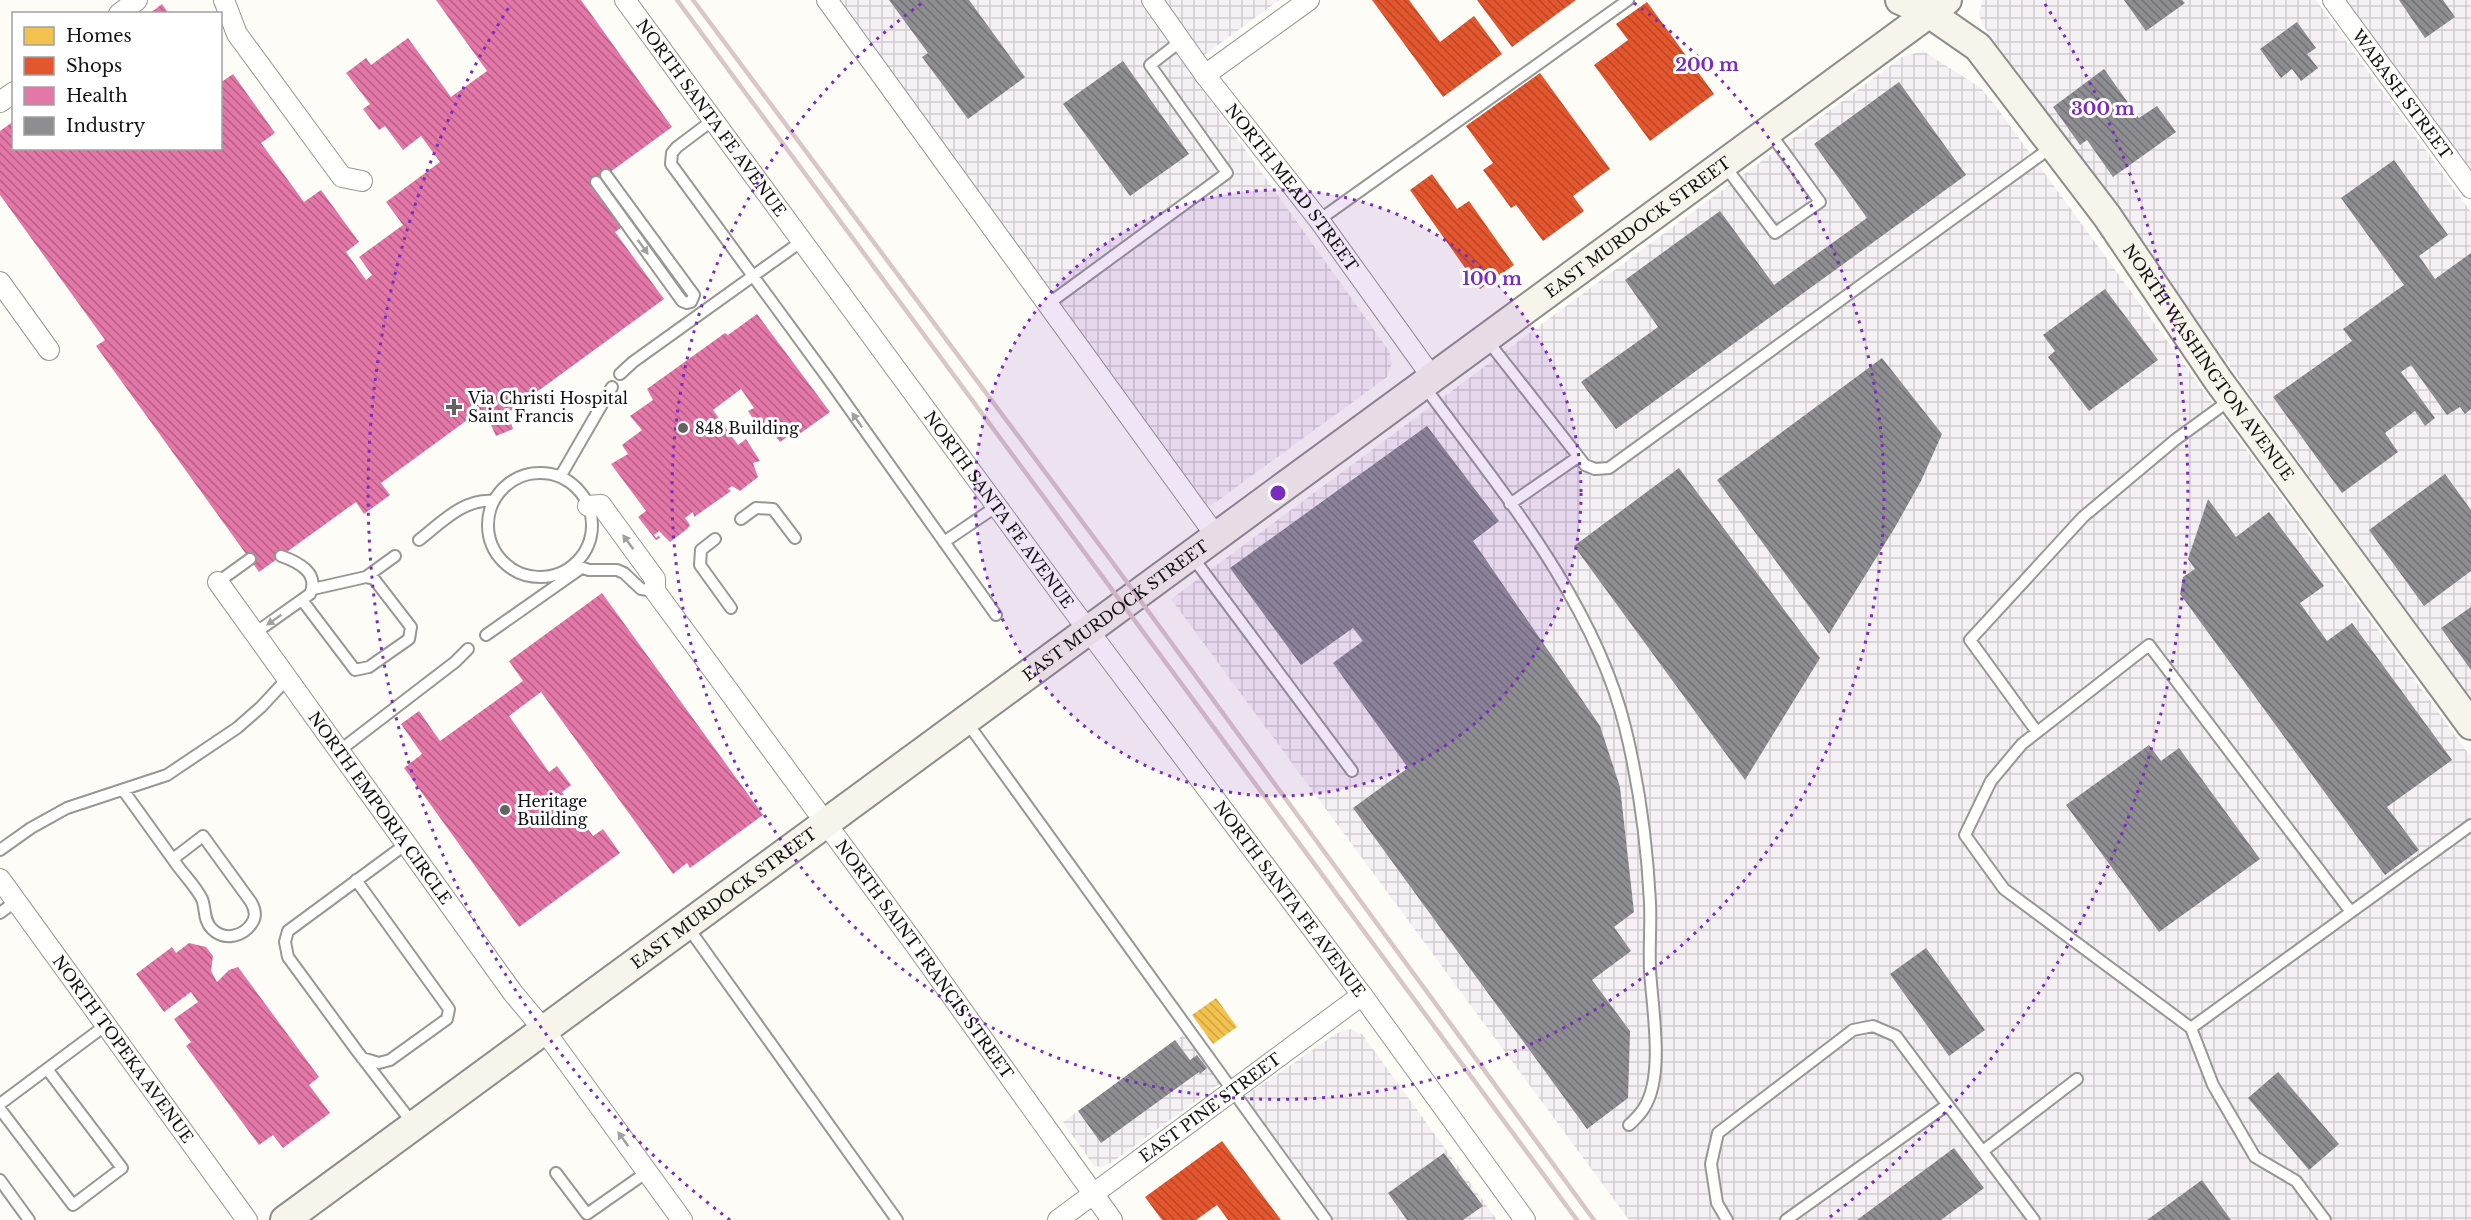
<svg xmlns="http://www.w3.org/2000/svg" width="2471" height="1220" font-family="'Libre Baskerville',serif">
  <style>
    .industrial { fill: url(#industrial-grid) }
    .homes { fill: url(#homes-back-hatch) }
    .shops { fill: url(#shops-back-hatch) }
    .health { fill: url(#health-back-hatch) }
    .industry { fill: url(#industry-back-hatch) }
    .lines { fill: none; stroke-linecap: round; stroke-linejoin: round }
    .lane-casing { stroke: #979795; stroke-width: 14 }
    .street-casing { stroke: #979795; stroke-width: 22 }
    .secondary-casing { stroke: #8e8d8b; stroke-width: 32 }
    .lane { stroke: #fffffe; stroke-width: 10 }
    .street { stroke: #fffffe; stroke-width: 20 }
    .secondary { stroke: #f6f4eb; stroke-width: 28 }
    .rail { stroke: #d9c6c7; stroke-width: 4.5 }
    .oneway { fill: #a0a09f }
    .ring { fill: none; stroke: #7b2cbf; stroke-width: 3; stroke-dasharray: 3 6 }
    .poi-dot { fill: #646362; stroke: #fff; stroke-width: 2 }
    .labels { text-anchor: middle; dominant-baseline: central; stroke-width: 6; stroke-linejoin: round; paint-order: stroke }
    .street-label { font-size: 16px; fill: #111; stroke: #fff }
    .poi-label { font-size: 16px; fill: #111; stroke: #fff; text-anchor: start }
    .centre { fill: #7b2cbf; stroke: #fff; stroke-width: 3 }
    .ring-label { font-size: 18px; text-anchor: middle; font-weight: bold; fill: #7b2cbf; stroke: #fff; stroke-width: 6; stroke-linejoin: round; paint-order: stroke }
  </style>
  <defs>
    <pattern id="industrial-grid" width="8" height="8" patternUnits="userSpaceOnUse" patternTransform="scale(1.5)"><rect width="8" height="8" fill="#f5f0f3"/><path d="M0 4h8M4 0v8" fill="none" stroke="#d1cdcf"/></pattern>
    <pattern id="homes-back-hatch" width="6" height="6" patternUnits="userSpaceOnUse" patternTransform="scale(1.5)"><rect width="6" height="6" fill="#f2c14e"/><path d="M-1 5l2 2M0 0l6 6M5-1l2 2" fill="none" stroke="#cea543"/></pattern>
    <pattern id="shops-back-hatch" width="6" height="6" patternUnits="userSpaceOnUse" patternTransform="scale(1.5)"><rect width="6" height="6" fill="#e4572e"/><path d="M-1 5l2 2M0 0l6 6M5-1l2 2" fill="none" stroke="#b74726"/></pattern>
    <pattern id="health-back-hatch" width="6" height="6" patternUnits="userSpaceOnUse" patternTransform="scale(1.5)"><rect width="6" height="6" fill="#e377a8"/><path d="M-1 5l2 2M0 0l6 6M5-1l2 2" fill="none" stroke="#b76087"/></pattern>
    <pattern id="industry-back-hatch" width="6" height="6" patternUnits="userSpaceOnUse" patternTransform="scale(1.5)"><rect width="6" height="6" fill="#8d8d92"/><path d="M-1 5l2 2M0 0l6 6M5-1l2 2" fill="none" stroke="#727276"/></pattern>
  </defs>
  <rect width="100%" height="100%" fill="#fdfcf7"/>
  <path class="industrial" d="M831 0H1279L1187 68 1389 351 1392 363 1387 377 1212 505 1202 508Z
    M1983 0H2316L2471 212V699L1982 24 1979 13Z
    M2346 0H2471V173L2382 49Z
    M1923 51 1981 88 1994 104 2471 757V1220H1629L1171 599 1902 57Z
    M1195 1027 1230 1076 1111 1163 1102 1167 1094 1166 1063 1122Z
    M1351 1029 1362 1034 1497 1220H1318L1234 1104 1337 1033Z"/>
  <path class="homes" d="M1216 998 1237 1027 1213 1044 1192 1015Z"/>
  <path class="shops" d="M1372 0H1409L1440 42 1474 16 1502 54 1443 97Z
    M1477 0H1576L1512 47Z
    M1647 2 1714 94 1650 141 1594 65 1628 40 1616 24Z
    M1540 73 1610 169 1573 196 1584 211 1543 241 1516 205 1511 208 1483 170 1493 163 1466 126Z
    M1432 174 1457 209 1469 201 1514 265 1480 289 1410 190Z
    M1222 1141 1281 1220H1228L1217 1205 1196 1220H1162L1145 1197Z"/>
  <path class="health" d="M436 0H581L672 127 591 186 622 227 615 232 664 299 508 413 513 429 496 436 491 425 481 410 381 483 390 495 364 514 356 502 259 572 96 346 105 340 0 195V131L14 121V148H220V83L233 74 275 133 261 143 304 202 321 190 359 242 346 252 366 280 372 275 359 257 403 225 386 202 440 162 421 136 403 150 385 126 379 130 363 109 370 104 346 73 366 58 371 65 408 38 451 97 487 71Z
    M162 4 169 14H149Z
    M757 314 830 412 791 440 787 437 780 442 767 425 761 431 748 411 754 408 741 389 713 410 738 445 746 439 760 461 753 463 758 477 740 491 732 486 728 489 731 491 694 517 693 512 685 518 690 525 687 529 670 542 659 531 654 535 656 538 659 535 660 538 656 540 638 517 646 511 611 464 628 454 622 445 642 430 630 416 653 400 647 389 725 333 728 335Z
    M602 593 763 815 690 868 687 863 673 874 541 692 509 716 549 772 557 766 571 785 562 792 593 836 603 829 620 853 519 927 404 768 422 754 401 724 419 711 440 741 523 681 509 661Z
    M189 943 206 947 213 956 211 971 217 982 229 970 238 967 319 1077 309 1085 330 1113 283 1148 273 1135 259 1145 186 1046 191 1042 174 1019 198 1002 191 992 164 1012 136 974 172 947 176 953Z"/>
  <path class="industry" d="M889 0H969L1025 77 968 119 922 57 928 53Z
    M2124 0H2182L2185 3 2146 31Z
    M2399 0H2443L2455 17 2425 38Z
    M2297 22 2316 48 2307 54 2318 68 2301 81 2292 69 2281 78 2260 49Z
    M1123 61 1189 154 1130 196 1063 104Z
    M2104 69 2139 118 2157 106 2176 132 2113 177 2087 140 2080 145 2053 107Z
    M1899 82 1966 175 1616 429 1581 382 1658 327 1625 280 1720 211 1774 285 1867 218 1814 144Z
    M2394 160 2448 235 2419 256 2435 279 2471 253V409L2465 414 2460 407 2447 415 2411 365 2401 372 2435 418 2425 426 2415 411 2385 433 2398 452 2342 493 2273 397 2352 341 2343 329 2404 285 2341 198Z
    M2105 289 2158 360 2089 411 2048 357 2055 351 2043 335Z
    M1882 358 1942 434 1921 481 1894 529 1829 634 1717 480Z
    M1427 426 1499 521 1473 541 1600 726 1620 787 1634 912 1614 927 1631 951 1592 980 1630 1031 1628 1098 1587 1129 1353 808 1408 768 1333 663 1363 641 1353 628 1301 665 1230 568Z
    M1679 468 1820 658 1745 780 1574 546Z
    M2445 474 2471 510V571L2424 606 2369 530Z
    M2208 499 2236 537 2269 512 2324 586 2300 603 2327 641 2352 623 2452 760 2387 807 2419 850 2385 875 2180 594 2183 577 2195 569 2188 559Z
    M2471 607V670L2441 628Z
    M2149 745 2161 761 2179 748 2260 859 2159 932 2066 805Z
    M1926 948 1985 1030 1949 1056 1890 974Z
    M1175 1040 1190 1060 1197 1055 1207 1068 1200 1074 1199 1072 1101 1143 1078 1111Z
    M2278 1072 2339 1144 2309 1170 2248 1098Z
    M1954 1148 1984 1188 1941 1220H1857Z
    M1444 1153 1483 1206 1463 1220H1407L1388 1193Z
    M2202 1180 2231 1220H2147Z"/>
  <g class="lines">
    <defs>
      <path id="lane" d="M713 120 677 147 672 153 671 164 827 377 996 615
        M1725 166 1775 233 1820 202 1770 133
        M596 182 682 301 687 303 691 302 694 295 606 175
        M1319 220 1628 0
        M1048 304 1227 173 1150 65 1181 41
        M1487 340 1585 465 1595 469 1609 468 2053 146
        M620 374 633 362 802 241
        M1424 386C1500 489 1594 601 1625 727 1639 784 1647 844 1650 902 1651 925 1649 947 1650 970 1652 1007 1665 1076 1644 1108 1640 1115 1634 1120 1629 1125
        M488 525a52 52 0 1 1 104 0a52 52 0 1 1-104 0Z
        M560 477 612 387
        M1510 504 1578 457
        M741 519 756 508 773 509 795 538
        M715 539 701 550 700 565 731 608
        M419 540C442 522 464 498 494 501
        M944 542 997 506
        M1191 555 1352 771
        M574 565 589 570H617L624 573 641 589 655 591
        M366 577 395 556
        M218 582 250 559
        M302 600 355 670 369 667 409 639 411 627 374 579 366 577 313 589
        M255 633 310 594C320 573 298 562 281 556
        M486 635 580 569
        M966 721 1326 1220
        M2037 732 1970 640 2083 517 2175 440 2230 400
        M339 751 455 662 468 649
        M123 790C141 815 159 840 177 865 185 876 196 887 202 899 206 909 203 920 212 929 224 941 243 937 252 923 257 916 255 909 251 902L203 836 173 859
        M406 844 288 931 285 942 288 957 357 1051 414 1125
        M0 850 31 828 67 808 167 775 237 728 261 707 287 679
        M356 880 449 1009 447 1019 390 1060 379 1063 362 1058
        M0 913 16 901
        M687 926 897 1220
        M2191 1028 2004 889 1965 835 1991 781 2022 744 2149 645 2351 912
        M0 1104 106 1025
        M0 1109 73 1205 122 1168 47 1069
        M1983 1151 2077 1079
        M556 1173 587 1214 647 1172
        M0 1180 29 1220
        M1727 1220 1717 1203 1711 1164 1718 1133 1853 1030 1873 1026 1896 1036 2034 1220
        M1786 1220 1947 1105
        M2325 1220 2296 1181 2255 1157 2213 1085 2191 1028 2471 825"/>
      <g id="street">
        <path d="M224 0 237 34 342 177 362 181"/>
        <path id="s1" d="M625 0 1067 602 1362 995 1525 1220"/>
        <path d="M827 0 1216 536"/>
        <path id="s2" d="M1152 0 1205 75 1319 220 1432 377"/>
        <path id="s3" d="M2333 0 2471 188"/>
        <path d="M119 14 137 0"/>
        <path d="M1205 75 1309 0"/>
        <path d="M0 102 14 92"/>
        <path d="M0 282 49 350"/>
        <path id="s4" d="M588 506 601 505 655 579V591L914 943 1112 1220"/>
        <path id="s5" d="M218 582 513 993 544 1030 682 1220"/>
        <path id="s6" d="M0 879 247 1220"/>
        <path id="s7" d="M1058 1220 1362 995"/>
      </g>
      <g id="secondary">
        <path id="s8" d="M1900 0 1929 13 1978 47 2107 216 2218 380 2471 725"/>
        <path id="s9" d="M285 1220 1947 0"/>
      </g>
    </defs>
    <use href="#lane" class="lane-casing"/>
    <use href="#street" class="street-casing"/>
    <use href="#secondary" class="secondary-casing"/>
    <use href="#lane" class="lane"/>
    <use href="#street" class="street"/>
    <use href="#secondary" class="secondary"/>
    <path class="rail" d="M677 0 1577 1220
      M693 0 1110 559 1594 1220"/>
  </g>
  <defs><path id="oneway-solid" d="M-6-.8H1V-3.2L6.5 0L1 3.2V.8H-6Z" transform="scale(1.5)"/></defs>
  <g class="oneway">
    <use href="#oneway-solid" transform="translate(643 247) rotate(54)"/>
    <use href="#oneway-solid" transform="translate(857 420) rotate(-125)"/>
    <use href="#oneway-solid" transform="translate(628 542) rotate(-126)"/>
    <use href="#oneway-solid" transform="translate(274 620) rotate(145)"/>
    <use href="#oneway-solid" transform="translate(623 1139) rotate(-126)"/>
  </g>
  <circle cx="1278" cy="493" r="303" fill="#7b2cbf" fill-opacity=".12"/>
  <g class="ring">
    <circle cx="1278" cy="493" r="303"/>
    <path d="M1634 3A606 606 0 1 1 922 3"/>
    <path d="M730 1220A910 910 0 0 1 511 4M2045 4A910 910 0 0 1 1826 1220"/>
  </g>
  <g class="poi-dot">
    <path d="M451 398h6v6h6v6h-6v6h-6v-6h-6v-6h6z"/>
    <circle cx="683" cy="428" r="6"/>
    <circle cx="505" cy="810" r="6"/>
  </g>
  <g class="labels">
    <g class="street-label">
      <text stroke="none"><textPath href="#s3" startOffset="117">WABASH STREET</textPath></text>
      <text stroke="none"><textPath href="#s1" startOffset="146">NORTH SANTA FE AVENUE</textPath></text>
      <text stroke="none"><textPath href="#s2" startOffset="234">NORTH MEAD STREET</textPath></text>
      <text stroke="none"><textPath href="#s9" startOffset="1678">EAST MURDOCK STREET</textPath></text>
      <text stroke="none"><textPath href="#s8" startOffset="482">NORTH WASHINGTON AVENUE</textPath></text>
      <text stroke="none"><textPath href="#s1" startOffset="632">NORTH SANTA FE AVENUE</textPath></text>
      <text stroke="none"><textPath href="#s9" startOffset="1030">EAST MURDOCK STREET</textPath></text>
      <text stroke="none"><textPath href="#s5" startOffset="278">NORTH EMPORIA CIRCLE</textPath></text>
      <text stroke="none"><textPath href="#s9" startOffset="544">EAST MURDOCK STREET</textPath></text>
      <text stroke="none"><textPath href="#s1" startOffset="1118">NORTH SANTA FE AVENUE</textPath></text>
      <text stroke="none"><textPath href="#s4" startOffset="573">NORTH SAINT FRANCIS STREET</textPath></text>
      <text stroke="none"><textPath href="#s6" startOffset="210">NORTH TOPEKA AVENUE</textPath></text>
      <text stroke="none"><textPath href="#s7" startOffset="189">EAST PINE STREET</textPath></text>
    </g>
    <g class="poi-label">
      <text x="468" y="398">Via Christi Hospital<tspan x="468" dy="18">Saint Francis</tspan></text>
      <text x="695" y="428">848 Building</text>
      <text x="517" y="801">Heritage<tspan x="517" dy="18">Building</tspan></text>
    </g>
  </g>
  <circle cx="1278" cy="493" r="9" class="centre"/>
  <g class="ring-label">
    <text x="1707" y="71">200 m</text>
    <text x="2103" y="115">300 m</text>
    <text x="1492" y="285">100 m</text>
  </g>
  <rect x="12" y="12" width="210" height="138" fill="#ffffff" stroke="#a0a0a0" stroke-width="1.5"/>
  <rect x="24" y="27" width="30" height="18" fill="#f2c14e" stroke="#a0a0a0" stroke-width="1.5"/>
  <text x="66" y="42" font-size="18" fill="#111111">Homes</text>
  <rect x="24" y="57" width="30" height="18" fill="#e4572e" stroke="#a0a0a0" stroke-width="1.5"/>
  <text x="66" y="72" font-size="18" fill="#111111">Shops</text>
  <rect x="24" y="87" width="30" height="18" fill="#e377a8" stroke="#a0a0a0" stroke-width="1.5"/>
  <text x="66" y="102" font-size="18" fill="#111111">Health</text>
  <rect x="24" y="117" width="30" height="18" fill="#8d8d92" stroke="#a0a0a0" stroke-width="1.5"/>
  <text x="66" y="132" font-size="18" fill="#111111">Industry</text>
</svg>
